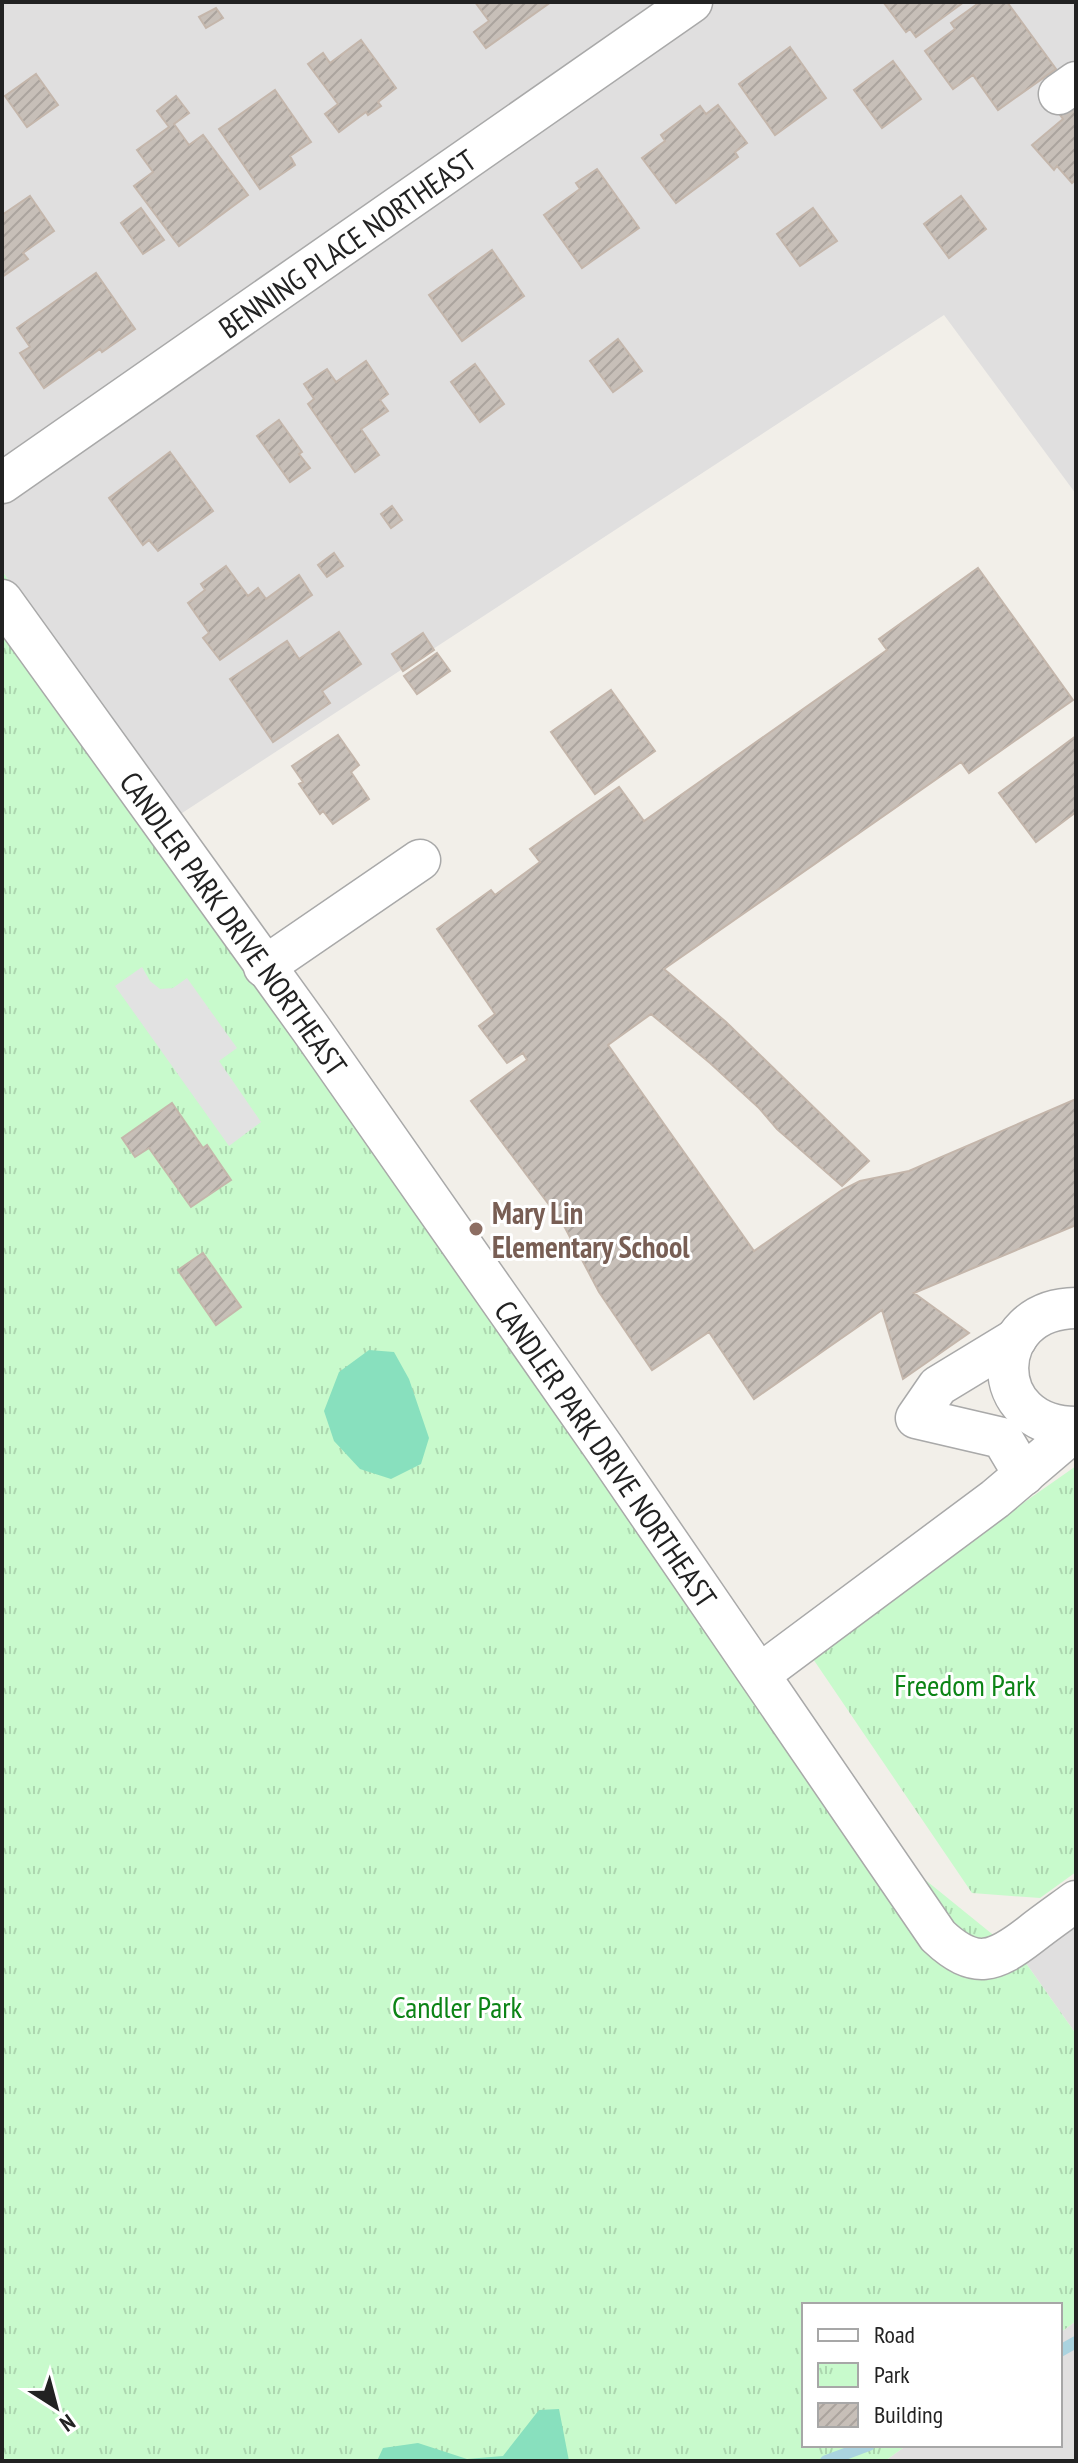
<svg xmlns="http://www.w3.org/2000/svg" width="1078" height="2463" font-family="'PT Sans Narrow',sans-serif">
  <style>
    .residential { fill: #e0dfdf }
    .park { fill: url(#park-tufts) }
    .pitch { fill: #88e0be }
    .parking { fill: #e2e2e2 }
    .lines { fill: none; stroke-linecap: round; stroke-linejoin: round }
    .stream { stroke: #aad3df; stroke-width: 12 }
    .building { fill: url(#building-hatch); stroke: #c4b6ab; stroke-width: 2 }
    .minor-casing { stroke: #a9a9a9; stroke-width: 43 }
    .minor { stroke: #fff; stroke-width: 40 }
    .education-dot { fill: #8d6e63; stroke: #fff; stroke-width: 3 }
    .labels { text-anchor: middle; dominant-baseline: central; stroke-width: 6; stroke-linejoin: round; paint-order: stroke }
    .street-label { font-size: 30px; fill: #222; stroke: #fff }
    .education-label { font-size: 30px; font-weight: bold; fill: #785e54; stroke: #fff; text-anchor: start }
    .park-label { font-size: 30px; fill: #0c8416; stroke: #fff }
  </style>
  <defs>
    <pattern id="park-tufts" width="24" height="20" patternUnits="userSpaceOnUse" patternTransform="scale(2)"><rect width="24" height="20" fill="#c8facc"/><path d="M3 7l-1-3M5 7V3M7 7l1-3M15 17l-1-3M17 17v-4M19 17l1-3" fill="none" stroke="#acd6af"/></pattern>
    <pattern id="building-hatch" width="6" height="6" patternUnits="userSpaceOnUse" patternTransform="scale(2)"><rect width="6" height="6" fill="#c7bfb8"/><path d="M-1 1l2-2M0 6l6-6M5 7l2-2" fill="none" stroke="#aba49e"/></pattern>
  </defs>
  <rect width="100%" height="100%" fill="#f2efe9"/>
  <path class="residential" d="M2 2H1076V494L944 315 176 817 2 571Z
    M1076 1921V2034L1023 1959Z
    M1076 2321V2461H885L907 2445H1060V2333Z"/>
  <path class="park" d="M2 571 923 1878 1023 1959 1076 2034V2321L1060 2333V2305H804V2445H907L885 2461H2Z
    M1076 1466V1872L1040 1898 972 1893 809 1653Z"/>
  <path class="pitch" d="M369 1350 394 1352 409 1379 429 1438 421 1464 391 1479 360 1469 334 1441 324 1411 339 1372Z
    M559 2409 569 2461H377L383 2448 418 2443 467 2459 503 2456 539 2410Z"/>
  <path class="parking" d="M142 967 150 981 160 989 173 988 187 978 237 1048 219 1061 261 1122 229 1146 115 986Z"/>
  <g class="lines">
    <path class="stream" d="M1060 2351 1076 2342
      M826 2461 869 2445"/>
  </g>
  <path class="building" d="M475 2H551L486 48 474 32 489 21Z
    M964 2 916 37 910 29 906 32 884 3Z
    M980 2H1007L1056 69 998 110 973 75 953 89 925 51 955 29 951 23Z
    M216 8 223 18 206 28 199 17Z
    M361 40 396 88 378 102 381 106 368 115 366 112 339 132 325 114 338 104 308 64 323 53 330 63Z
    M790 47 826 98 775 135 739 84Z
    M893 61 921 99 882 128 854 90Z
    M36 74 58 105 27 127 5 96Z
    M275 90 311 142 290 156 295 165 260 189 219 129Z
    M1076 94V179L1072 183 1057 166 1054 170 1032 145 1063 119 1057 111Z
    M176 96 189 113 174 124 189 145 203 135 248 195 179 246 134 186 153 172 137 150 169 127 157 111Z
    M718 105 747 143 735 152 738 157 676 203 642 158 665 141 661 135 700 106 706 114Z
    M597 169 639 228 582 268 544 215 580 189 576 183Z
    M30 196 54 231 23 253 28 259 2 277V215Z
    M961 196 986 229 949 258 924 224Z
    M141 208 164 240 143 254 121 223Z
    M813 208 837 241 800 266 777 234Z
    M492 250 524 296 462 341 429 295Z
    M96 273 135 329 102 352 100 349 44 388 20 353 30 347 17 328Z
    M618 339 642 371 613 392 590 361Z
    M366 361 388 394 380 400 388 411 361 429 379 455 355 472 308 404 314 399 304 384 327 369 336 382Z
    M475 364 504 404 480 422 451 382Z
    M279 420 302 452 299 454 310 468 290 482 257 436Z
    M170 452 213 511 158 551 149 540 143 545 109 498Z
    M392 506 402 520 391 528 381 514Z
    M334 553 343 566 327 577 318 565Z
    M226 566 248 596 258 588 266 599 299 575 312 595 220 660 203 638 209 633 188 603 205 590 201 584Z
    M978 568 1073 700 969 773 961 762 664 969 726 1022 869 1161 842 1186 777 1129 759 1108 710 1063 651 1014 608 1045 754 1251 842 1190 860 1181 909 1171 1076 1099V1225L914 1293 969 1333 903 1379 882 1310 754 1399 709 1332 652 1370 599 1292 562 1222 471 1101 527 1060 523 1053 507 1063 479 1026 495 1014 437 929 491 890 495 895 540 862 530 849 619 787 644 821 887 650 879 639Z
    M339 632 361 664 322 691 330 703 273 742 230 679 287 641 299 659Z
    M423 633 434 650 403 671 392 654Z
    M437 653 450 671 417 694 404 676Z
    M611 690 655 751 595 794 551 732Z
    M338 735 359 765 351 772 369 799 333 824 323 811 320 814 299 784 303 782 292 766Z
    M1076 736V812L1036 842 999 793Z
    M172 1103 203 1148 207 1145 231 1180 191 1207 149 1148 135 1157 122 1138Z
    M203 1253 241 1307 216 1325 178 1270Z"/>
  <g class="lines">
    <defs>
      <g id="minor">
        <path d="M1059 94 1076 82"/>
        <path id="s1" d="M2 483 692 2"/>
        <path id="s2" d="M2 600 311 1029 604 1448 938 1936C975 1971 995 1962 1030 1935 1045 1923 1061 1912 1076 1901"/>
        <path d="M264 967 420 860"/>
        <path d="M1076 1308C986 1309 985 1427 1076 1427"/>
        <path d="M1017 1338 938 1386 916 1418 1002 1438 1024 1475"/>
        <path d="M760 1674 995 1499 1076 1430"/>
      </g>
    </defs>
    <use href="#minor" class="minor-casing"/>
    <use href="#minor" class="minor"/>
  </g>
  <circle class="education-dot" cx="476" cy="1229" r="8"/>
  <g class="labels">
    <g class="street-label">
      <text stroke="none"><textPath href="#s1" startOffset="420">BENNING PLACE NORTHEAST</textPath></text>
      <text stroke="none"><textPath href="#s2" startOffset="398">CANDLER PARK DRIVE NORTHEAST</textPath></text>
      <text stroke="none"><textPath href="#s2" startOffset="1046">CANDLER PARK DRIVE NORTHEAST</textPath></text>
    </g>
    <g class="education-label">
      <text x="492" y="1212">Mary Lin<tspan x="492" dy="34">Elementary School</tspan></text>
    </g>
    <g class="park-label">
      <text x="965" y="1684">Freedom Park</text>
      <text x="457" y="2006">Candler Park</text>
    </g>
  </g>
  <rect width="1078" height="2463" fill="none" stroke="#222222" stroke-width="8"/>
  <rect x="802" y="2303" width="260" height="144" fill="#ffffff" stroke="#a7a7a7" stroke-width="2"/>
  <rect x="818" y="2329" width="40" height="12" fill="#ffffff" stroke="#a7a7a7" stroke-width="2"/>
  <text x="874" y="2343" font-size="24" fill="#222222">Road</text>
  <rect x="818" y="2363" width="40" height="24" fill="url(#park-tufts)" stroke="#a7a7a7" stroke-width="2"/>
  <text x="874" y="2383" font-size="24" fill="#222222">Park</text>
  <rect x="818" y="2403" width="40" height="24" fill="url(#building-hatch)" stroke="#a7a7a7" stroke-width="2"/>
  <text x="874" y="2423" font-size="24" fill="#222222">Building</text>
  <g transform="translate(56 2407) rotate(144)" stroke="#ffffff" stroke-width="6" paint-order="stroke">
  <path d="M0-6L14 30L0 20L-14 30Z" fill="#222222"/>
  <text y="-12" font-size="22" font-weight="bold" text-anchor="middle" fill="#222222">N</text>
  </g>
</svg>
